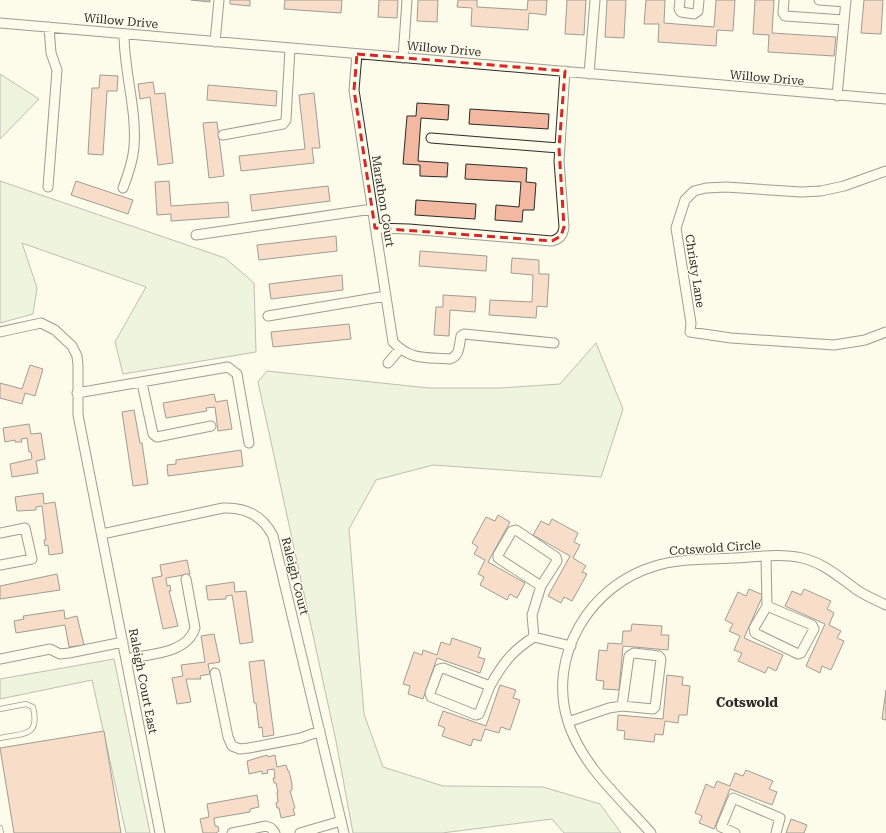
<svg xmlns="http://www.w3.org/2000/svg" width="886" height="833" font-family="'Roboto Serif',serif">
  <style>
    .green { fill: #deebd1; stroke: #74746e }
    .building { fill: #f2b8a0; stroke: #2b2b2b }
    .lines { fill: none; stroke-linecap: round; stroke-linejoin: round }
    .lane-casing { stroke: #2b2b2b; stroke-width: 6 }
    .street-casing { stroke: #2b2b2b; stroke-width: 11 }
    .lane { stroke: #fdfbea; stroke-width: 4.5 }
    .street { stroke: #fdfbea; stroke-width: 9 }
    .marked { fill: none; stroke: #d62828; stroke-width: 3; stroke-dasharray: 8 5; stroke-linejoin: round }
    .labels { text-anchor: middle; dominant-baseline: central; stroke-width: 3; stroke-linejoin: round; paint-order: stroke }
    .street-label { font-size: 12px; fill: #2b2b2b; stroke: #fdfbea }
    .neighbourhood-label { font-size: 13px; font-weight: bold; fill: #2b2b2b; stroke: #fdfbea }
  </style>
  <rect width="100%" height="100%" fill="#fdfbea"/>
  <path class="green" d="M0 74 39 99 0 139Z
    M0 181 225 258 254 283 256 352 123 374 115 342 146 287 22 243 37 288 33 314 0 323Z
    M596 343 623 409 601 477 433 465 376 480 349 529 364 714 383 767 443 786 543 787 600 804 621 833H564L552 819 442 833H353L336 741 258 382 267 371 429 388H501L560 384Z
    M114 659 150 833H126L92 680 0 699V679Z"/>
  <path class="building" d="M191 0H210V2Z
    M230 0H250V6L230 4Z
    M285 0H342L341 13 284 9Z
    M379 0H398L397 18 378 17Z
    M418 0H438L437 22 417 21Z
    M458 0H477V7L527 10 528 0H547L546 15 529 13 528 30 471 26 472 8 457 7Z
    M567 0H586L584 35 565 34Z
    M607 0H626L624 38 605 37Z
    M646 0H665L664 23 714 27 716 0H735L733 31 717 30 716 46 658 42 659 24H644Z
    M755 0H774L772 33 836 37 834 56 768 52 769 35 753 34Z
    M864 0H883L881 34 861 33Z
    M100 75 118 76 117 91H107L103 155 88 154 92 88H99Z
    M153 82 155 94 165 93 173 163 158 165 150 97 140 99 138 84Z
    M208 85 277 91 276 106 207 100Z
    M314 93 320 148H312L314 163 241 171 239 156 305 149 299 95Z
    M417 103 449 105 448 120 421 118 418 161 448 163 447 177 420 176V165L403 164 407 116H416Z
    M470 109 549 114 548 129 469 124Z
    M217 122 224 176 209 178 203 123Z
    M466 164 527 168 526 182 536 183 534 210H523L522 222 495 220 496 205 519 207 521 182 465 179Z
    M76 181 133 200 128 214 71 195Z
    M169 181 171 206 228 202 229 217 171 221V214L157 215 155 182Z
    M328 186 330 201 252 211 250 195Z
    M416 200 476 204 475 219 415 215Z
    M336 236 337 251 259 260 257 245Z
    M420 251 487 256 486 271 419 266Z
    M512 258 539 260V274H549L547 307 537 306 536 318 489 315 490 300 532 302 533 275 511 273Z
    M342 275 343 290 271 299 269 284Z
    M443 295 476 297 475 312 450 310 449 336 434 335 436 307H443Z
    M349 324 351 339 273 347 271 332Z
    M30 365 43 369 35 396 25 393 22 404 0 398V383L22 389Z
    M214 394 216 402 227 400 232 429 218 431 215 407 206 408 207 411 166 418 163 403Z
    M134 410 140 443H142L148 484 133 486 122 412Z
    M29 424 31 434 41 433 45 459 36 461 38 473 12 477 10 464 32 459 31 452H29L27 438 21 439 22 442H15V440L5 442 3 428Z
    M241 450 243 466 168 476 167 465 176 464V460Z
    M43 493 44 504 55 502 63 553 49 555 48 545 45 546 44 540H46L42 506 36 507V510L17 511 15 497Z
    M498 515 510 522 488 562 525 583 517 598 510 594 507 600 480 585 484 577 478 574 485 560 474 554 478 547 472 543 486 517 495 521Z
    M552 519 578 533 574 542 580 545 573 558 586 566 582 572 587 574 572 601 564 597 561 603 548 596 570 556 533 535 541 521 549 525Z
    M187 560 190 574 166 578 167 586 170 585 171 591H169L178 626 163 629 152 578 162 576 160 565Z
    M57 574 60 590 0 599V586Z
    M234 582 235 592 246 591 253 642 240 644 232 595 226 596V599L208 600 206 586Z
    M749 589 763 595 744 638 783 655 776 671 768 667 765 673 738 661 742 653 734 650 740 636 729 631 733 624 725 620 738 592 746 596Z
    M804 589 831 601 827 609 834 613 829 625 841 631 837 638 844 641 831 670 822 666 820 673 806 666 825 624 785 606 792 591 801 595Z
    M64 610 65 619 77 616 84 645 69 647 65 625 16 633 14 621 24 619 23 616Z
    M632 624 662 626 661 635H669L668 650 623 646 619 690 603 689 604 681 596 680 599 650 607 651 608 643 622 644 623 631H631Z
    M214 634 220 662 208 664 210 674 200 676 201 679H186L191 702 177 704 172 678 183 676 181 665 205 662 201 636Z
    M452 638 481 648 478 657 485 659 480 673 437 658 423 699 408 694 410 686 403 684 414 652 422 655 423 650 437 655 441 642 450 645Z
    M264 660 274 735 263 737 262 727 259 728 256 703H254L249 662Z
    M667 675 683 677 682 685 690 686 687 715H679L678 723 665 721 663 735 655 734 654 742 624 739 625 731 617 730 618 715 663 719Z
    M500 685 516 690 513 698 520 700 510 730 501 727 499 733 485 729 481 741 473 739 471 746 442 736 445 728 438 725 443 711 486 726Z
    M886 690V720L882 719Z
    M104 731 121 833H14L0 748Z
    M267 755 268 757 275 755 277 767 286 765 288 771H289L292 784V790L290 791 295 808 293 809 295 815 281 818 279 808H277L276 803 278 802 277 792H278L276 783H274L273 778H275L274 769 267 770 268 773 262 774V771L249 774 247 761Z
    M746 770 773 781 769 789 777 792 772 805 730 789 714 829 699 823 702 816 695 813 706 784 714 788 717 781 730 786 735 773 743 776Z
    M257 795 259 807 250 809V812L214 818 215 826H218L219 831 216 833H203L200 819 209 817 207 804Z
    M791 819 807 825 804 833H786Z"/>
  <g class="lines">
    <defs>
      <path id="lane" d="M0 709 26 704 33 707C40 737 24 733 0 738
        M0 828 1 833"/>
      <path id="street" d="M680 0 679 9 681 12 694 14 698 11 699 0
        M784 0 783 13 785 16 844 20
        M819 0 846 2
        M0 23 886 99
        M215 42 219 0
        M357 54 354 90 393 342C411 361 427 357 450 359 460 356 459 345 461 336L464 334 554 343
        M403 58 407 0
        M589 74 595 0
        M837 96 846 0
        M223 135 283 124 286 120 290 48
        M431 138 559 148
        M886 171 844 186 821 191 801 192 726 187 706 188 694 191 685 200 676 228 691 323 690 332 731 338 834 345 865 340 886 332
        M48 187 57 70 51 53 49 27
        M123 188C128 175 133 161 134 147 137 109 124 72 124 34
        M375 228 409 229 552 241C559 239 563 236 564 227L559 161 565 71
        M196 235 372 209
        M268 316 386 296
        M0 332 41 323 55 330 72 346 77 356 78 365V415L160 833
        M388 363 400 349
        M142 383 153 434 157 437 211 426
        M77 393 228 367 237 374 249 443
        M516 530 556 557 557 561 541 586 498 558V555L512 531Z
        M0 533 25 528 32 559 0 565
        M102 534 223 508C246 507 263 516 273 536L344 833
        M766 557 767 606
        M767 606 812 625 814 629 801 653 798 654 755 633 754 628Z
        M534 637 532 615 541 586
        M634 653 659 656 661 659 655 707 653 709 622 706 629 656Z
        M0 659 50 649 60 654 69 653 123 642
        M126 659C149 654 187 654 195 628L186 579
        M443 668 490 686 479 714 476 715 431 697 430 693 439 669Z
        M215 673 228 737 232 746 240 749 249 748 301 738 320 731
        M490 686C503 663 512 651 534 637L571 646
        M568 722 609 708 622 706
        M232 833 266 826 271 828 275 833
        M300 833 341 821
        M651 833C621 799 582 766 568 722 547 656 590 585 655 566 680 558 708 560 733 558 755 557 781 553 802 558 824 563 839 577 857 590 866 596 876 600 886 605
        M735 833 721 827 733 798 780 818 776 833"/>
    </defs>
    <use href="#lane" class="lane-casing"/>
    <use href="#street" class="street-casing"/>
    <use href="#lane" class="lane"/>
    <use href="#street" class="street"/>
  </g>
  <path d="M0 0H886V833H0ZM357 54 565 71 559 148 564 227 561 236 552 241 375 228 354 90Z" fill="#fdfbea" fill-opacity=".55" fill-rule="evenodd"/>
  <path class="marked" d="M357 54 565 71 559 148 564 227 561 236 552 241 375 228 354 90Z"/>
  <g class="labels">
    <g class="street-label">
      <text transform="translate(121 21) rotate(5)">Willow Drive</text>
      <text transform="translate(444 49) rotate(5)">Willow Drive</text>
      <text transform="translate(767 78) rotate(5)">Willow Drive</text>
      <text transform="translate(383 201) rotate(81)">Marathon Court</text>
      <text transform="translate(695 271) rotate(81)">Christy Lane</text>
      <text transform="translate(715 548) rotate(-4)">Cotswold Circle</text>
      <text transform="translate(295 576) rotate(76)">Raleigh Court</text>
      <text transform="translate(143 681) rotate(79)">Raleigh Court East</text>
    </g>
    <g class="neighbourhood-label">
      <text x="747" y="702">Cotswold</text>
    </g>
  </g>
</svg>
